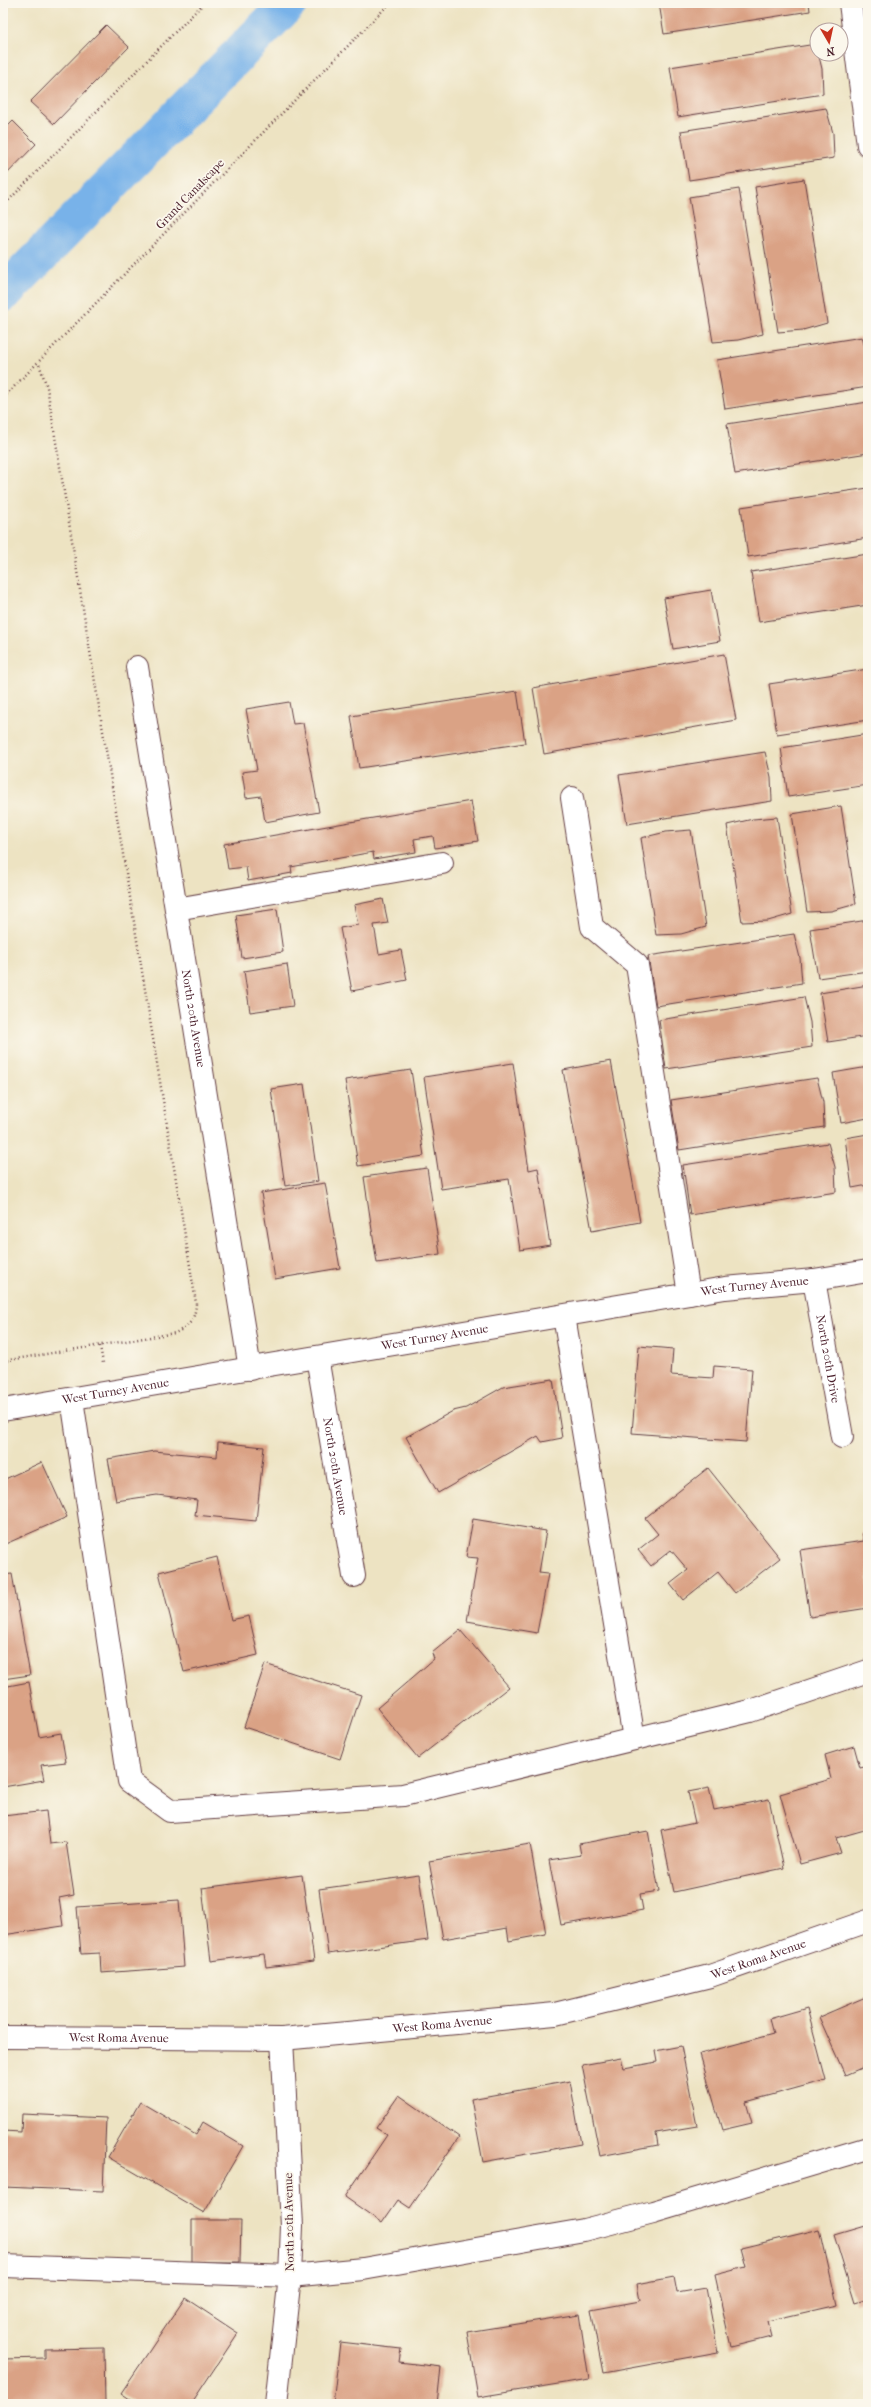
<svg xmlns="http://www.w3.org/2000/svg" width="871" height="2407" font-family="'IM FELL French Canon',serif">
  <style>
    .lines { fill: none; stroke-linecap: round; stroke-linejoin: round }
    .canal { stroke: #78b2e9; stroke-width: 37 }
    .building { fill: #daa285 }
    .minor-casing { stroke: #623c42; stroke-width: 24 }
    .path { stroke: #623c42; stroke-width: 2.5; stroke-dasharray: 1 3; stroke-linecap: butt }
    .minor { stroke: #fff; stroke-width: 22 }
    .labels { text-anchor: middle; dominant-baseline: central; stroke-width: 3.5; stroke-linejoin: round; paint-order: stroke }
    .street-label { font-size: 12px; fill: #4a1f2b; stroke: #fbf7ec }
  </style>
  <rect width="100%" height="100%" fill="#fbf7ec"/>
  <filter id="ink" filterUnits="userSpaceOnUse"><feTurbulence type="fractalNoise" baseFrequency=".025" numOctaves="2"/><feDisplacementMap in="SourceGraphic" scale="8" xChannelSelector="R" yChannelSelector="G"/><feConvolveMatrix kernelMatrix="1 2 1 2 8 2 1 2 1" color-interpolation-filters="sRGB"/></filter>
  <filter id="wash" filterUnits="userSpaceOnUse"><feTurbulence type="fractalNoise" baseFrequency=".012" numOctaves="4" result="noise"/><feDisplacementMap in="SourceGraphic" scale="16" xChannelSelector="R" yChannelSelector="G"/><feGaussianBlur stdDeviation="0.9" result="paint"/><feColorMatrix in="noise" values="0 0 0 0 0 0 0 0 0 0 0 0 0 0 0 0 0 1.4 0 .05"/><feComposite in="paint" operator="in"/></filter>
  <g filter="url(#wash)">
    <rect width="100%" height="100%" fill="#ede3c2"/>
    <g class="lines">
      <path class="canal" d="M3 294 289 3"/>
    </g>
    <g id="blocks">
      <path class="building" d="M659 3H809L810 11 664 34Z
        M106 25 129 47 54 124 30 102Z
        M816 44 822 69 823 94 678 117 670 67Z
        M826 108 833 133 834 158 689 180 681 131Z
        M13 121 36 144 3 178V131Z
        M804 179 827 323 803 330 778 332 755 187Z
        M739 189 763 334 738 340 713 342 689 197Z
        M862 337 868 358V387L725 409 717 360Z
        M868 402V453L735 474 727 424Z
        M868 488V538L748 557 741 507Z
        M868 554V605L759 622 751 572Z
        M711 590 720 641 673 649 664 598Z
        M724 654 736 720 544 754 533 688Z
        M868 669V720L777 734 769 684Z
        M517 691 525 743 359 768 351 716Z
        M289 702 293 724 303 723 319 812 265 822 261 796 246 798 242 772 257 770 246 709Z
        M868 734V785L788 797 781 748Z
        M765 752 771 777 772 801 627 824 619 775Z
        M471 801 478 841 435 848 433 836 414 839 416 852 374 859 373 852 291 867 292 873 248 881 246 867 228 869 224 844Z
        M841 806 856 904 831 911 807 912 792 814Z
        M777 817 792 914 768 921 742 922 727 825 753 819Z
        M691 830 706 927 681 934 656 935 641 838 666 832Z
        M383 899 388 923 374 925 379 954 401 950 407 980 352 991 340 928 358 925 354 905Z
        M277 909 283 952 242 958 236 915Z
        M868 920V971L818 978 810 929Z
        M794 934 800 958 802 983 656 1006 648 956Z
        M287 964 293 1006 250 1012 244 971Z
        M868 985V1036L828 1042 820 993Z
        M804 997 810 1022 812 1047 666 1069 659 1020Z
        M611 1061 640 1222 592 1231 563 1070Z
        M513 1063 529 1170 538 1168 550 1245 520 1250 509 1179 441 1189 424 1077Z
        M868 1067V1118L841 1123 833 1073Z
        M411 1070 424 1156 358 1166 345 1080Z
        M817 1078 823 1102 824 1127 679 1150 671 1100Z
        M304 1084 318 1181 285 1186 271 1089Z
        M868 1134V1185L852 1188 845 1138Z
        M828 1143 835 1167 836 1192 690 1215 683 1165Z
        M427 1168 440 1254 377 1263 364 1177Z
        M325 1183 340 1268 275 1279 261 1193Z
        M639 1346 673 1349 671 1375 713 1378 714 1366 752 1369 746 1442 632 1433Z
        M553 1379 562 1438 542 1442 538 1436 438 1493 406 1437 453 1411 466 1408 503 1387Z
        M218 1442 264 1447 256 1521 195 1515 197 1500 157 1495 116 1501 108 1459 154 1451 217 1457Z
        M42 1462 67 1517 3 1545V1480Z
        M708 1468 780 1558 735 1593 718 1572 683 1600 670 1584 688 1570 671 1550 651 1566 638 1550 658 1534 645 1518Z
        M473 1519 546 1531 539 1573 548 1574 537 1633 467 1621 478 1558 466 1557Z
        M862 1533H868V1608L810 1617 800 1550 864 1541Z
        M217 1557 231 1620 249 1616 258 1655 184 1672 159 1572Z
        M12 1574 30 1675 3 1679V1575Z
        M460 1630 509 1687 418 1758 377 1708 434 1659 432 1653Z
        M265 1664 361 1695 340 1759 244 1727Z
        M29 1682 39 1737 61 1733 66 1762 41 1765 44 1780 3 1787V1687Z
        M854 1746 860 1768 868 1766V1829L836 1838 841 1853 800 1864 780 1794 831 1779 825 1755Z
        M709 1788 714 1810 769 1799 784 1868 674 1892 661 1830 695 1823 688 1792Z
        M46 1811 50 1844 66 1842 74 1895 59 1898 63 1926 3 1935V1816Z
        M648 1831 659 1891 640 1894 643 1910 561 1925 549 1860 581 1855 579 1844Z
        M530 1844 546 1934 509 1941 507 1928 443 1939 429 1861Z
        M302 1875 314 1961 266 1967 264 1954 211 1961 202 1888Z
        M419 1875 428 1940 328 1954 319 1889Z
        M179 1900 184 1967 101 1973 100 1953 81 1954 77 1907Z
        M868 1996V2065L845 2075 819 2017Z
        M807 2008 826 2080 746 2102 752 2123 722 2130 700 2054 773 2034 769 2019Z
        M681 2046 697 2126 656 2133 658 2145 600 2156 582 2065 621 2058 624 2068 657 2062 655 2051Z
        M570 2081 581 2144 483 2162 471 2099Z
        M399 2095 459 2137 410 2208 398 2200 382 2223 345 2197 387 2135 376 2128Z
        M140 2102 196 2135 203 2122 243 2146 204 2213 108 2157Z
        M22 2114 106 2118 103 2191 3 2187V2131L21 2132Z
        M192 2220H241L240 2262H192Z
        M868 2225V2299L855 2303 834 2235Z
        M820 2229 837 2305 767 2321 771 2337 731 2347 715 2275 746 2267 741 2248Z
        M674 2277 677 2293 706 2288 718 2352 603 2373 591 2310 640 2301 637 2284Z
        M185 2298 238 2333 191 2404H137L121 2393Z
        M579 2314 589 2379 478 2397 467 2332Z
        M340 2342 401 2349 399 2362 441 2367 437 2404H333Z
        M104 2348 105 2404H3V2359L45 2358V2349Z"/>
    </g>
  </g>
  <g filter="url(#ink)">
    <use href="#blocks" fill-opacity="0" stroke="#623c42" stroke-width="1"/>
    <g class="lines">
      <defs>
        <g id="minor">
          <path d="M850 3 868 145"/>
          <path id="s1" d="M137 667 250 1369"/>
          <path d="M572 798 592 927 637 965 689 1294"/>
          <path d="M176 909 442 863"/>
          <path id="s2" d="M814 1280 842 1437"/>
          <path d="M564 1316 634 1739"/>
          <path id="s3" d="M317 1357 354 1576"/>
          <path d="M72 1399 129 1781 170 1811 403 1795 750 1711 868 1671"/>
          <path id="s4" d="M3 1410 725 1288 814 1280 868 1271"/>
          <path id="s5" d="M3 2037 282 2039 555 2014 710 1976 868 1921"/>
          <path d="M3 2266 290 2276 363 2269 584 2230 653 2212 868 2148"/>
          <path d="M276 2404 290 2276 292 2226 282 2039"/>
        </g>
      </defs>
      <use href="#minor" class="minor-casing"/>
      <path class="path" d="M3 206 204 3
        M3 398 390 3
        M100 1346 103 1363
        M3 1361 175 1333C190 1326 195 1320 196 1303L47 387 39 364"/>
      <use href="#minor" class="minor"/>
    </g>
  </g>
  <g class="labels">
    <g class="street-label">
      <text transform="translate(190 194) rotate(-46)">Grand Canalscape</text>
      <text stroke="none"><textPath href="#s1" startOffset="356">North 20th Avenue</textPath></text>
      <text stroke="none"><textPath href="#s4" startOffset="762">West Turney Avenue</textPath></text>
      <text stroke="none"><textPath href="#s4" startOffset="438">West Turney Avenue</textPath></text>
      <text stroke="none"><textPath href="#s2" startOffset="80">North 20th Drive</textPath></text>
      <text stroke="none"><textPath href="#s4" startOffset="114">West Turney Avenue</textPath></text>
      <text stroke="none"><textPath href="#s3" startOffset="111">North 20th Avenue</textPath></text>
      <text stroke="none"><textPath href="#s5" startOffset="764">West Roma Avenue</textPath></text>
      <text stroke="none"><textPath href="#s5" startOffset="440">West Roma Avenue</textPath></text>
      <text stroke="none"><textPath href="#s5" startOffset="116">West Roma Avenue</textPath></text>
      <text transform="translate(289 2222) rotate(-91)">North 20th Avenue</text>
    </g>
  </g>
  <rect width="871" height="2407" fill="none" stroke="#fbf7ec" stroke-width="16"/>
  <g transform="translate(829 42) rotate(171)"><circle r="19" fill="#fbf7ec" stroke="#b4a19f"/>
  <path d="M0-3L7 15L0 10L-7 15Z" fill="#c8321e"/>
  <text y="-6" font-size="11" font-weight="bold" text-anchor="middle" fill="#4a1f2b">N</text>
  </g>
</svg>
